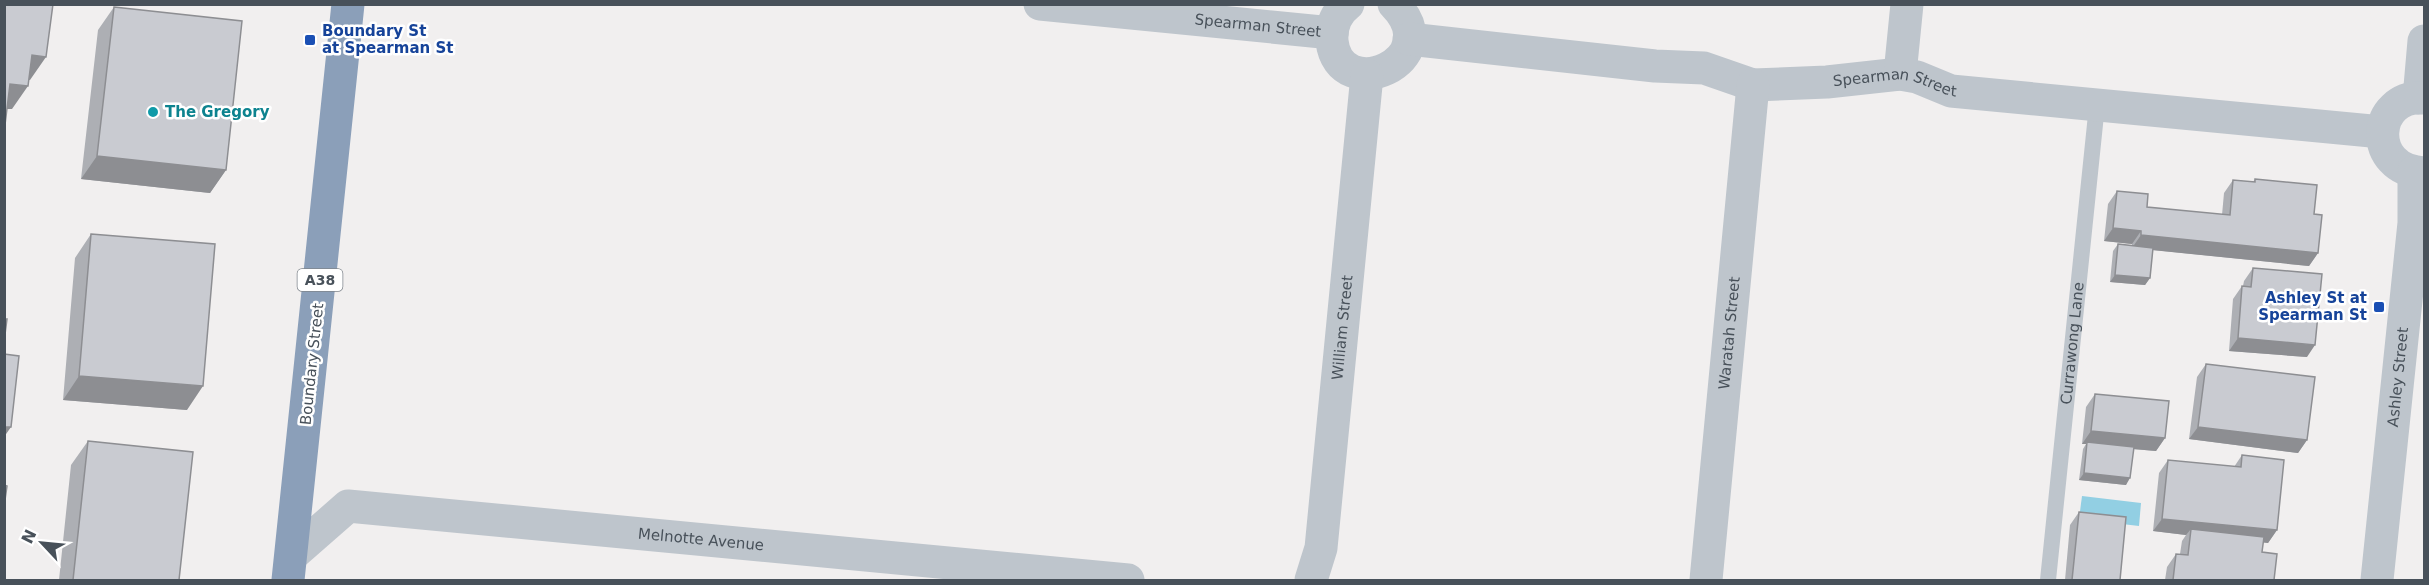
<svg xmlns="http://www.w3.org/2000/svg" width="2429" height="585" font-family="'DejaVu Sans',sans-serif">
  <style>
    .water { fill: #92cfe3 }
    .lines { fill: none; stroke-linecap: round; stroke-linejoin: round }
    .lane { stroke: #bec5cc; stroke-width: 16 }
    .street { stroke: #bec5cc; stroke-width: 33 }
    .highway { stroke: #8b9fb9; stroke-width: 33 }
    .wall { fill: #adafb4 }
    .shaded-wall { fill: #8d8e92 }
    .building { fill: #c9cbd1; stroke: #8d8e92; stroke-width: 1.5 }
    .transit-dot { fill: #1a4fb4; stroke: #fff; stroke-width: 2 }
    .culture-dot { fill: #0f9aa8; stroke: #fff; stroke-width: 2 }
    .labels { text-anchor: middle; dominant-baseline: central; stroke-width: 5; stroke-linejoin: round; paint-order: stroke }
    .shield { fill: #fff; stroke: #7f858c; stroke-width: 1.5 }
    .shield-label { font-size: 14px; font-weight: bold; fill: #48515a }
    .street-label { font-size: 15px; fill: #48515a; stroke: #fff }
    .transit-label { font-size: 15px; font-weight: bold; fill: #164399; stroke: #fff; text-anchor: start }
    .culture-label { font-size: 15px; font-weight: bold; fill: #0d838f; stroke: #fff; text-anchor: start }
  </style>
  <rect width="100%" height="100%" fill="#f1efef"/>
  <path class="water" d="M2082 496 2141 503 2139 526 2079 519Z"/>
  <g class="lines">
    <path class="lane" id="s1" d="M2048 580 2097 105"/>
    <g class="street">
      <path id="s2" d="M1040 4 1332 33"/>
      <path d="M1348 4C1336 13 1331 26 1332 41 1339 107 1450 61 1394 4"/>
      <path id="s3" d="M1409 39 1655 66 1704 68 1753 85 1827 82 1900 74 1917 77 1951 91 2382 132"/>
      <path d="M1900 74 1907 4"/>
      <path d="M2419 98 2424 41"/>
      <path d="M2424 98C2372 94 2366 170 2424 173"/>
      <path id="s4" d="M292 555 348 506 1128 580"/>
      <path id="s5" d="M1311 580 1321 548 1367 75"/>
      <path id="s6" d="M1706 580 1753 85"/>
      <path id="s7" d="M2377 580 2414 223V172"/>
    </g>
    <path class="highway" d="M288 580 348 4"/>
  </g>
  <path class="wall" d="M114 7 226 170 210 193 81 179 98 30Z
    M2255 179 2314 214 2318 253 2309 266 2153 250 2150 278 2145 285 2110 282 2113 251 2118 244 2132 246V244L2104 241 2108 204 2117 191 2147 207 2222 215 2224 193 2233 180 2253 182Z
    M91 234 187 410 63 400 75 258Z
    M2253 268 2307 357 2229 351 2233 299 2242 286H2243L2244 281Z
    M2206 364 2307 440 2298 453 2189 439 2197 377Z
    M2095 394 2165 438 2156 451 2133 449 2126 485 2079 480 2083 449 2086 444H2082L2086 407Z
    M88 441 179 580H59L71 465Z
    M2242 455 2277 530 2268 543 2263 542 2262 552 2274 580H2165L2167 567 2176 554H2180L2182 541 2186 535 2153 531 2159 473 2168 460 2234 467Z
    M2079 512 2120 580H2065L2070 525Z"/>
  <path class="shaded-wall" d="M32 55 46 57 30 80 16 78Z
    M10 84 28 86 12 109H4Z
    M97 156 226 170 210 193 81 179Z
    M2113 228 2141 231 2132 244 2104 241Z
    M2141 235 2318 253 2309 266 2132 248Z
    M2115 275 2150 278 2145 285 2110 282Z
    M2238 338 2315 345 2307 357 2229 351Z
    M79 376 203 386 187 410 63 400Z
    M4 427H11L4 437Z
    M2198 427 2307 440 2298 453 2189 439Z
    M2091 431 2165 438 2156 451 2087 445V442L2086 444H2082Z
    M2084 473 2130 478 2126 485 2079 480Z
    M2162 519 2277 530 2268 543 2190 535 2191 529 2186 535 2153 531Z"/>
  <path class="building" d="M4 4H53L46 57 32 55 28 86 10 84 4 133Z
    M114 7 242 21 226 170 97 156Z
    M2255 179 2317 185 2314 214 2322 215 2318 253 2141 235V231L2113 228 2117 191 2148 194 2147 207 2230 215 2233 180 2255 182Z
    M91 234 215 244 203 386 79 376Z
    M2118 244 2153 248 2150 278 2115 275Z
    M2253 268 2322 274 2315 345 2238 338 2242 286 2251 287Z
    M4 319H7L4 342Z
    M4 354 19 356 11 427H4Z
    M2206 364 2315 377 2307 440 2198 427Z
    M2095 394 2169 401 2165 438 2091 431Z
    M88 441 193 452 179 580H73Z
    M2087 442 2134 447 2130 478 2084 473Z
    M2242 455 2284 460 2277 530 2162 519 2168 460 2241 467Z
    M4 485 7 486 4 507Z
    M2079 512 2126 517 2120 580H2072Z
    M2191 529 2264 537 2262 552 2277 554 2274 580H2173L2176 554 2188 555Z"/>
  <g class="transit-dot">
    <rect x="304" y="34" width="12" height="12" rx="3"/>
    <rect x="2373" y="301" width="12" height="12" rx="3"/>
  </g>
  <circle class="culture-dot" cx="153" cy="112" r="6"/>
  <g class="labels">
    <rect class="shield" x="297.5" y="269" width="45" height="22" rx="4.5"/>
    <g class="shield-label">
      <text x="320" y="280">A38</text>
    </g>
    <g class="street-label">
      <text stroke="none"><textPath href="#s2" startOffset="219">Spearman Street</textPath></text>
      <text stroke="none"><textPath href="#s3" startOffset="492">Spearman Street</textPath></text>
      <text stroke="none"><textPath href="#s5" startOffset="255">William Street</textPath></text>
      <text stroke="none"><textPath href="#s6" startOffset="248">Waratah Street</textPath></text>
      <text stroke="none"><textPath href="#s1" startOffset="238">Currawong Lane</textPath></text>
      <text transform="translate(312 364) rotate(-84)">Boundary Street</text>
      <text stroke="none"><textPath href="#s7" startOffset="204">Ashley Street</textPath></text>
      <text stroke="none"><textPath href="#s4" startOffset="429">Melnotte Avenue</textPath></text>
    </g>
    <g class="transit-label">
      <text x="322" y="31">Boundary St<tspan x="322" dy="17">at Spearman St</tspan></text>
      <text x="2367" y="298" text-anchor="end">Ashley St at<tspan x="2367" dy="17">Spearman St</tspan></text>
    </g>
    <g class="culture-label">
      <text x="165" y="112">The Gregory</text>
    </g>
  </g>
  <rect width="2429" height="585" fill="none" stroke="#48515a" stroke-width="12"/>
  <g transform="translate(42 543) rotate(296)" stroke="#ffffff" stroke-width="4.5" paint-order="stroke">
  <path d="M0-4.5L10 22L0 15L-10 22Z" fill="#48515a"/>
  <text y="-9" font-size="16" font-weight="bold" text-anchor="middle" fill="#48515a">N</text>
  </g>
</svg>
